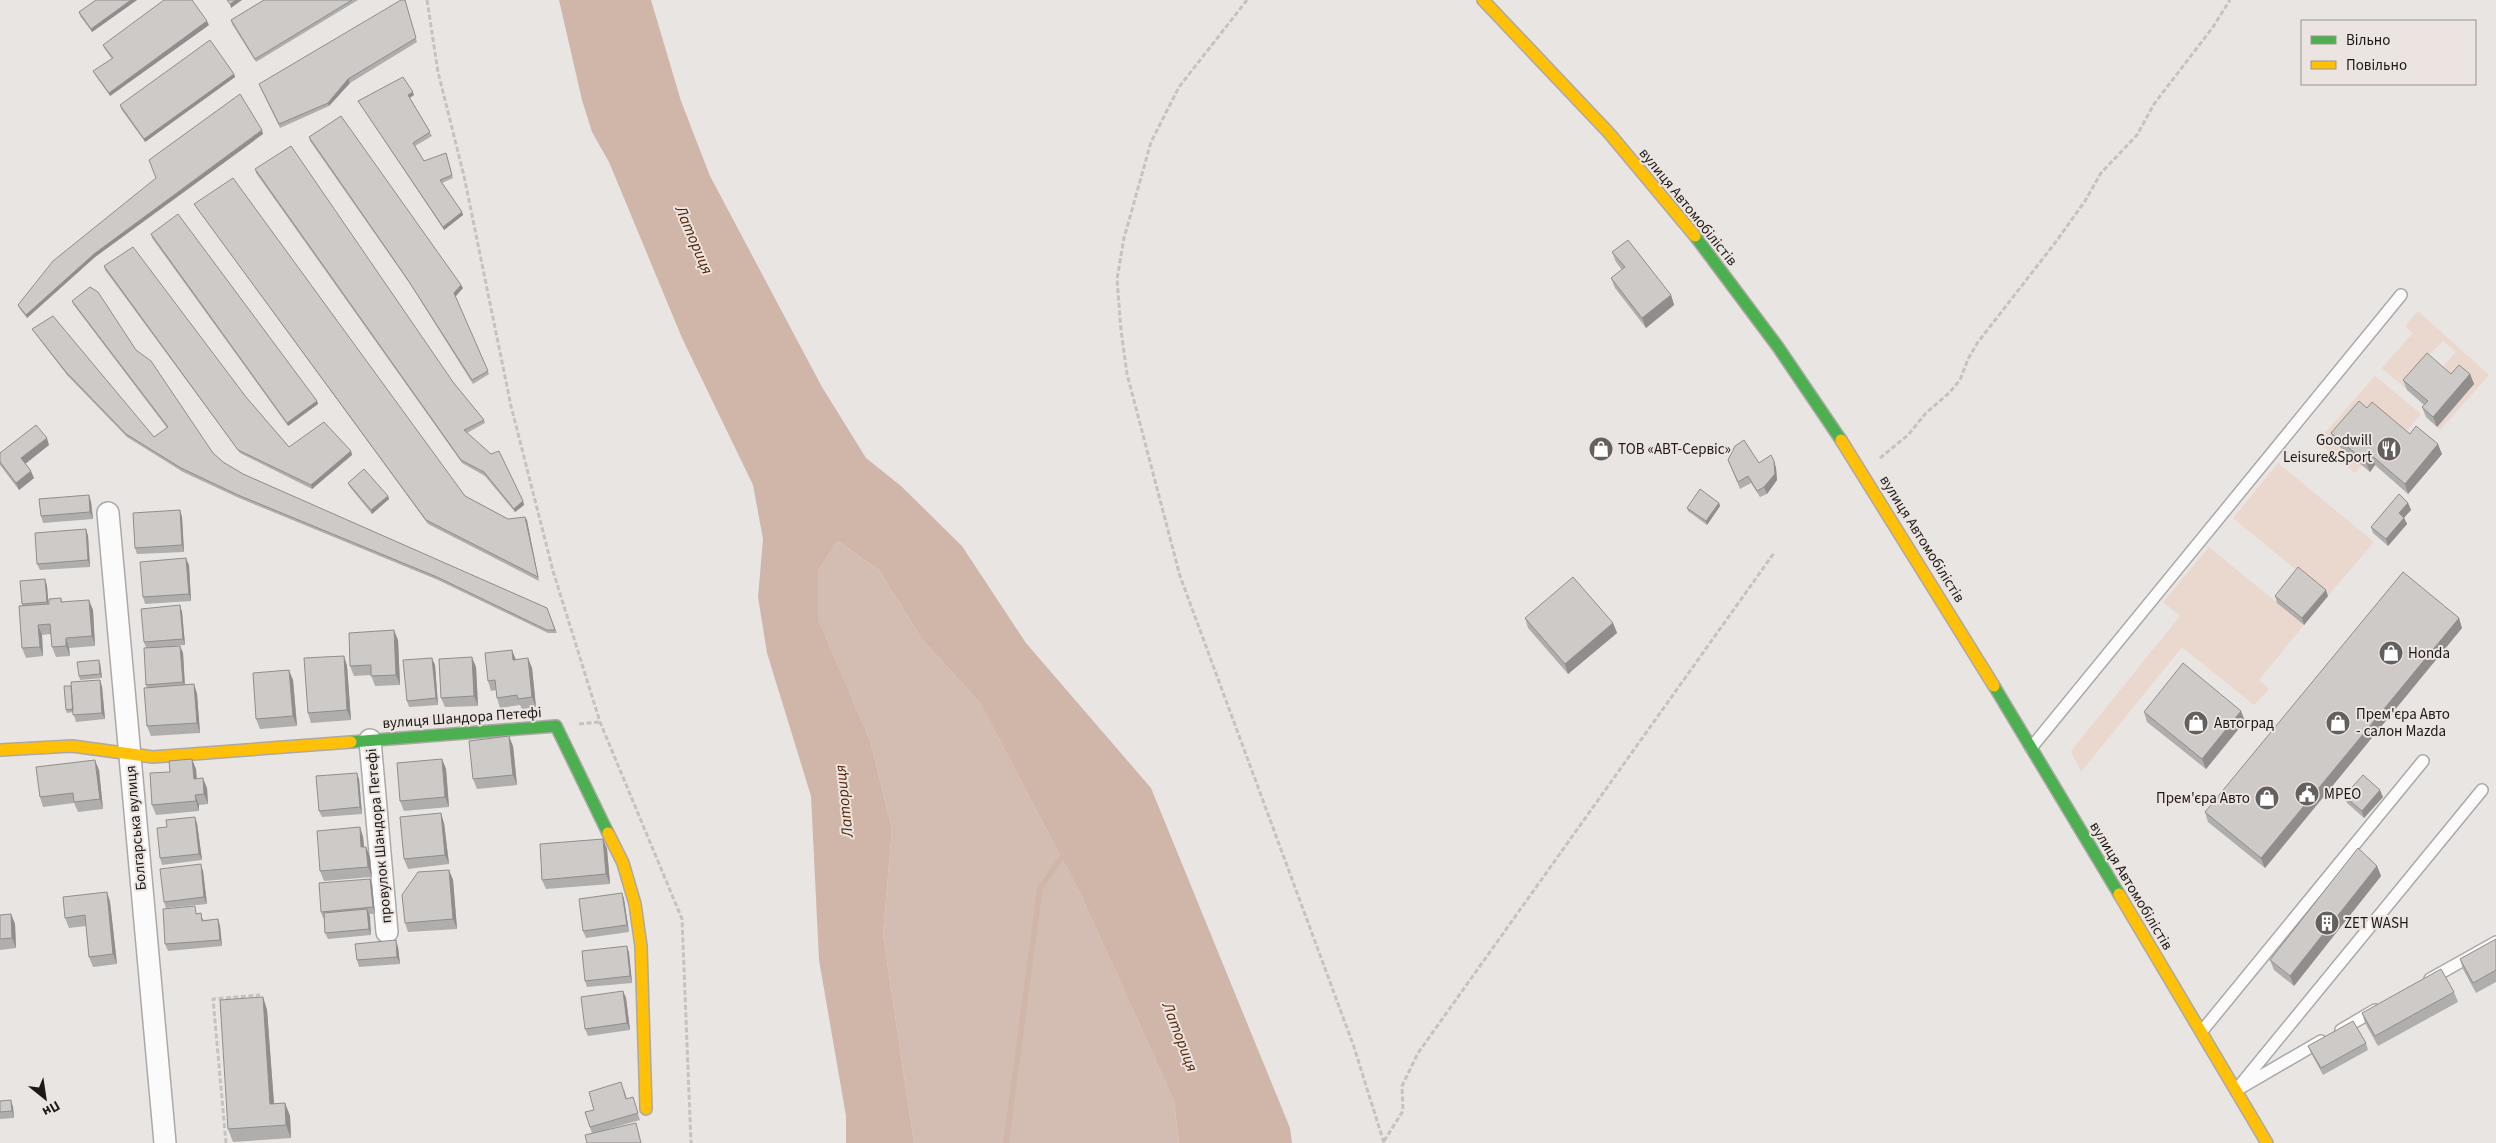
<svg xmlns="http://www.w3.org/2000/svg" width="2496" height="1143" font-family="'Source Sans 3',sans-serif">
  <style>
    .green { fill: #ead7cd }
    .forest { fill: #d3bdb2 }
    .water { fill: #d0b6a8 }
    .lines { fill: none; stroke-linecap: round; stroke-linejoin: round }
    .stream { stroke: #d0b6a8; stroke-width: 5.5 }
    .lane-casing { stroke: #aca8a7; stroke-width: 14 }
    .street-casing { stroke: #aca8a7; stroke-width: 24 }
    .fast-casing { stroke: #aca8a7; stroke-width: 14 }
    .slow-casing { stroke: #aca8a7; stroke-width: 14 }
    .path { stroke: #c5c3c2; stroke-width: 3; stroke-dasharray: 5 2.5; stroke-linecap: butt }
    .lane { stroke: #fcfbfb; stroke-width: 11 }
    .street { stroke: #fcfbfb; stroke-width: 21 }
    .fast { stroke: #4caf50; stroke-width: 11 }
    .slow { stroke: #ffc107; stroke-width: 11 }
    .wall { fill: #b0aeac }
    .shaded-wall { fill: #908d8c }
    .building { fill: #cdcac8; stroke: #908d8c }
    .labels { text-anchor: middle; dominant-baseline: central; stroke-width: 4; stroke-linejoin: round; paint-order: stroke }
    .street-label { font-size: 15px; fill: #1c1917; stroke: #ece4e0 }
    .poi-label { font-size: 15px; fill: #1c1917; stroke: #ece4e0; text-anchor: start }
    .water-label { font-size: 16px; font-style: italic; fill: #552607; stroke: #ece4e0 }
  </style>
  <rect width="100%" height="100%" fill="#e9e5e3"/>
  <path class="green" d="M2418 311 2489 375 2440 430 2437 427 2454 384 2439 371 2456 352 2443 341 2426 358 2407 390 2382 368 2413 333 2405 326Z
    M2375 376 2421 414 2403 435 2362 465 2355 473 2317 442Z
    M2278 463 2374 542 2328 596 2233 518Z
    M2209 547 2304 625 2259 680 2269 689 2254 705 2182 647 2081 772 2071 751 2180 616 2163 602Z"/>
  <path class="forest" d="M838 541 879 570 921 638 980 703 1081 895 1174 1101 1179 1143H914L883 934 892 829 870 740 818 619V571Z"/>
  <path class="water" d="M559 0H651L681 101 710 176 822 387 866 458 901 486 962 546 1026 643 1151 788 1290 1128 1292 1143H1179L1174 1101 1081 895 980 703 921 638 879 570 838 541 818 571V619L870 740 892 829 883 934 914 1143H846V1116L819 960 811 796 767 653 758 597 763 539 753 485 682 338 609 162 592 132 582 100Z"/>
  <g class="lines">
    <path class="stream" d="M1006 1143 1040 888 1065 853"/>
    <defs>
      <path id="lane" d="M2031 748 2401 295
        M2430 979 2496 942
        M2341 1030 2375 1010
        M2202 1031 2423 761
        M2242 1087 2321 1041
        M2237 1089 2482 790"/>
      <path id="street" d="M108 513 165 1143
        M370 740 387 932"/>
      <path id="fast" d="M1695 236 1778 347 1841 440
        M1994 686 2119 894
        M351 742 556 726 608 833"/>
      <path id="slow" d="M1483 0 1609 133 1695 236
        M1841 440 1994 686
        M0 750 72 746 153 757 351 742
        M608 833 623 863 635 904 641 946 646 1109
        M2119 894 2267 1143"/>
    </defs>
    <use href="#lane" class="lane-casing"/>
    <use href="#street" class="street-casing"/>
    <use href="#fast" class="fast-casing"/>
    <use href="#slow" class="slow-casing"/>
    <path class="path" d="M427 0 438 72 464 176 511 406 553 571 600 722 682 919 691 1143
      M1247 0 1179 87 1151 142 1124 238 1117 279 1121 330 1127 374 1180 576 1354 1047 1384 1143
      M1880 458 1908 435 1926 413 1949 393 1960 380 1968 359 1978 342 2055 243 2085 201 2101 173 2137 135 2154 104 2213 27 2230 0
      M579 724 600 722
      M1384 1141 1403 1111 1402 1086 1418 1053 1774 553
      M226 1143 213 999 260 995"/>
    <use href="#lane" class="lane"/>
    <use href="#street" class="street"/>
    <use href="#fast" class="fast"/>
    <use href="#slow" class="slow"/>
  </g>
  <path class="wall" d="M96 0H137L92 32 80 16 79 12Z
    M264 0H358L256 62 232 24 231 20Z
    M405 0 417 42 350 83 329 106 280 128 260 87Z
    M209 25 110 96 95 75 93 71 112 59 104 48 103 45Z
    M234 74 235 77 145 142 121 109 120 105Z
    M414 95 410 98 432 136 415 146 424 161 446 153 453 178 442 183 462 212 463 215 444 230 358 101Z
    M263 134 95 257 27 318 19 308 18 305Z
    M309 137 463 288 455 297 489 374 473 384 410 284 310 141Z
    M255 169 453 382 484 420 485 423 467 433 523 501 524 505 515 512 485 476 462 463 256 173Z
    M194 204 465 496 508 519 525 517 539 581 428 524 196 207Z
    M151 234 317 401 318 404 288 426 152 238Z
    M1612 252 1671 295 1674 305 1646 328 1615 288 1611 278 1622 270 1616 262Z
    M104 266 246 397 289 447 351 451 352 455 312 489 240 453 105 270Z
    M72 301 136 350 213 453 223 462 243 474 547 608 557 633H548L438 580 239 498 183 472 127 437 67 375 34 332 32 329 154 437 167 428 73 304Z
    M2451 374H2470L2474 384 2437 427 2426 417 2422 407 2424 405 2407 390 2403 380Z
    M2367 408 2442 454 2408 494 2375 465 2370 472 2335 443 2331 433Z
    M49 445 25 463 34 478 19 490 0 465V453Z
    M1728 460 1759 463 1774 461 1776 468 1777 480 1767 494 1760 497 1751 483 1740 489Z
    M348 483 388 496 389 499 372 514 349 486Z
    M89 495 91 502 93 519 43 523 41 516Z
    M1719 503 1720 506 1707 525 1688 511 1687 508Z
    M2408 503 2411 510 2404 517 2407 524 2388 546 2373 533 2371 527Z
    M180 510 182 517 184 552 137 554 135 548Z
    M86 529 88 536 90 567 40 570 37 564Z
    M189 565 191 601 145 604 143 597Z
    M45 579 47 586 48 604 61 598 62 602 93 610 95 646 69 648 70 656 56 657 52 647 51 634 42 635 43 656 26 658 22 648V604Z
    M2275 596H2328L2304 625 2277 603Z
    M180 605 182 612 185 645 174 646H180L183 653 185 685 194 684 197 694 200 733 151 736 147 726V687L146 685V648L144 642Z
    M1525 618 1613 623 1617 633 1568 674 1528 628Z
    M2462 628 2265 868 2208 822 2205 812Z
    M398 640 400 685 375 686 371 675 354 676 350 666Z
    M344 656 347 666 351 720 311 723 308 713Z
    M516 660 532 668 536 707 522 709 520 705 500 708 497 698 496 690 491 691 488 681Z
    M100 663 102 678 80 680 79 676Z
    M435 665 438 705 409 707 407 701Z
    M476 667 478 706 445 707 441 698Z
    M100 680 102 687 105 719 76 722 73 712 67 713 66 710 71 686Z
    M293 680 297 726 260 729 256 719Z
    M2144 712 2245 721 2206 769 2147 722Z
    M513 746 517 785 477 789 473 779Z
    M442 759 446 769 449 807 404 811 400 801Z
    M196 769 197 778 207 788 208 804 199 805V811L156 815 152 805Z
    M99 770 103 809 78 812 74 803 43 807 40 797Z
    M359 779 362 814 322 817 319 811Z
    M2344 796 2383 797 2364 818 2347 803Z
    M197 823 202 860 162 865 160 858Z
    M444 823 449 864 408 869 404 859Z
    M360 827 363 837 364 847H366L370 857 372 877 324 881 320 871Z
    M603 839 607 849 610 884 546 889 542 880Z
    M2377 866 2381 876 2294 986 2274 970 2270 960Z
    M449 870 453 880 457 929 408 932 405 923Z
    M203 871 207 904 166 908 164 902Z
    M370 879 372 885 375 914H369L371 935 328 939 325 933 324 918H323L321 912Z
    M107 892 110 902 117 964 93 967 89 957 86 926 69 928 65 918Z
    M622 893 624 899 629 932 586 938 583 931Z
    M197 913 204 920 218 919 220 926 222 946 168 951 165 944Z
    M11 914 15 924 16 948 0 950V915Z
    M2496 939V982L2476 993 2463 969 2460 959Z
    M627 946 629 953 632 983 587 987 585 981Z
    M398 947 400 964 359 967 357 960Z
    M623 991 626 998 630 1030 588 1036 585 1029Z
    M2454 992 2458 1002 2378 1046 2365 1023 2362 1013Z
    M263 997 267 1010 274 1104 285 1103 290 1116 291 1138 233 1142 228 1129Z
    M2366 1043 2368 1050 2323 1075 2311 1053 2308 1046Z
    M624 1089 627 1099 635 1104 640 1120 598 1132 638 1129 592 1134 590 1127 594 1110Z
    M0 1101 13 1107 14 1118 0 1119Z"/>
  <path class="shaded-wall" d="M131 0H137L92 32 91 29Z
    M236 0H242L231 8 230 4Z
    M207 21 209 25 110 96 109 93Z
    M234 74 235 77 145 142 144 139Z
    M348 79 350 83 329 106 328 103Z
    M413 92 414 95 409 98 408 95Z
    M262 130 263 134 95 257 27 318 26 315 94 254Z
    M462 212 463 215 444 230 443 227Z
    M461 285 463 288 455 297 454 293Z
    M1671 295 1674 305 1646 328 1642 318Z
    M2470 374 2474 384 2437 427 2433 417Z
    M317 401 318 404 288 426 287 423Z
    M47 438 49 445 24 465 21 458Z
    M2438 444 2442 454 2408 494 2405 484Z
    M351 451 352 455 312 489 311 485Z
    M2371 455 2375 465 2370 472 2366 462Z
    M1774 461 1776 468 1777 480 1767 494 1764 487Z
    M31 471 34 478 19 490 16 483Z
    M89 495 91 502 93 519 90 512Z
    M388 496 389 499 372 514 371 510Z
    M523 501 524 505 515 512 514 509Z
    M1719 503 1720 506 1707 525 1706 521Z
    M2408 503 2411 510 2402 520 2399 513Z
    M180 510 182 517 184 552 182 545Z
    M525 517 527 520 539 581 538 577Z
    M2404 518 2407 524 2388 546 2386 539Z
    M86 529 88 536 90 567 88 560Z
    M186 558 189 565 191 601 189 594Z
    M45 579 47 586 49 609 47 602Z
    M2326 590 2328 596 2304 625 2302 618Z
    M89 600 93 610 95 646 92 636Z
    M180 605 182 612 185 645 183 639Z
    M2459 618 2462 628 2265 868 2261 858Z
    M1613 623 1617 633 1568 674 1565 664Z
    M38 625 42 635 43 656 40 647Z
    M394 630 398 640 400 685 396 675Z
    M66 638 69 648 70 656 66 646Z
    M180 646 183 653 185 689 183 682Z
    M512 650 516 660H513Z
    M344 656 347 666 351 720 347 710Z
    M472 657 476 667 478 706 474 696Z
    M432 658 435 665 438 705 436 698Z
    M528 658 532 668 536 707 532 697Z
    M99 660 100 663 102 678 100 674Z
    M289 670 293 680 297 726 293 716Z
    M100 680 102 687 105 719 102 713Z
    M194 684 197 694 200 733 197 723Z
    M2241 711 2245 721 2206 769 2202 759Z
    M509 736 513 746 517 785 513 775Z
    M192 759 196 769 197 789 194 779Z
    M442 759 446 769 449 807 445 797Z
    M95 760 99 770 103 809 100 799Z
    M357 773 359 779 362 814 360 807Z
    M203 778 207 788 208 804 204 794Z
    M2380 790 2383 797 2364 818 2362 811Z
    M195 795 199 805V811L196 801Z
    M441 813 444 823 449 864 445 855Z
    M195 817 197 823 202 860 199 854Z
    M360 827 363 837 365 857 361 847Z
    M603 839 607 849 610 884 606 874Z
    M366 847 370 857 372 877 368 867Z
    M201 864 203 871 207 904 204 897Z
    M2377 866 2381 876 2294 986 2290 976Z
    M449 870 453 880 457 929 453 919Z
    M370 879 372 885 375 914 373 907Z
    M107 892 110 902 117 964 113 954Z
    M622 893 624 899 629 932 627 925Z
    M367 909 370 916 371 935 369 929Z
    M11 914 15 924 16 948 12 938Z
    M218 919 220 926 222 946 220 940Z
    M396 940 398 947 400 964 397 957Z
    M627 946 629 953 632 983 630 976Z
    M623 991 626 998 630 1030 627 1023Z
    M263 997 267 1010 275 1117 270 1104Z
    M11 1100 13 1107 14 1118 12 1111Z
    M285 1103 290 1116 291 1138 286 1125Z"/>
  <path class="building" d="M96 0H131L91 29 79 12Z
    M164 0H192L207 21 109 93 93 71 113 58 103 45Z
    M227 0H236L230 4Z
    M264 0H352L255 59 231 20Z
    M401 0H405L416 38 348 79 328 103 279 124 259 84Z
    M210 40 234 74 144 139 120 105Z
    M403 77 413 92 408 95 430 132 413 143 424 161 446 153 452 175 440 180 462 212 443 227 358 101Z
    M240 94 262 130 94 254 26 315 18 305 53 261 156 178 149 160Z
    M341 116 461 285 454 293 488 371 472 380 408 280 309 137Z
    M291 146 453 382 484 420 464 430 491 454 499 451 523 501 514 509 484 472 461 460 255 169Z
    M233 178 465 496 508 519 525 517 538 577 426 520 194 204Z
    M178 214 317 401 287 423 151 234Z
    M1628 240 1671 295 1642 318 1611 278 1625 267 1612 252Z
    M133 247 246 397 289 447 324 422 351 451 311 485 238 450 104 266Z
    M90 287 98 292 136 350 151 361 213 453 223 462 243 474 547 608 555 630H547L437 577 238 495 181 468 126 434 66 372 32 329 53 316 154 437 168 427 72 301Z
    M2427 353 2451 374 2459 365 2470 374 2433 417 2422 407 2428 401 2403 380Z
    M2359 401 2367 408 2372 402 2410 434 2416 426 2438 444 2405 484 2371 455 2366 462 2331 433Z
    M36 425 47 438 21 458 31 471 16 483 0 462V453Z
    M1744 440 1759 463 1771 455 1774 461 1775 474 1764 487 1757 491 1748 476 1738 482 1728 460 1735 446Z
    M364 469 388 496 371 510 348 483Z
    M1700 489 1719 503 1706 521 1687 508Z
    M2399 494 2408 503 2399 513 2404 518 2386 539 2371 527Z
    M89 495 90 512 41 516 39 499Z
    M180 510 182 545 135 548 133 513Z
    M86 529 88 560 37 564 35 533Z
    M186 558 189 594 143 597 140 562Z
    M2298 567 2326 590 2302 618 2275 596Z
    M2403 572 2459 618 2261 858 2205 812Z
    M1573 577 1613 623 1565 664 1525 618Z
    M45 579 47 602 22 604 20 581Z
    M61 598V602L89 600 92 636 66 638V646L52 647 50 624 38 625 40 647 22 648 19 606 49 604V599Z
    M180 605 183 639 144 642 141 609Z
    M394 630 396 675 371 676V665L350 666 349 633Z
    M180 646 183 682 146 685 144 648Z
    M512 650 513 660 528 658 532 697 518 699 517 695 497 698 495 680 488 681 485 653Z
    M344 656 347 710 308 713 304 658Z
    M472 657 474 696 441 698 439 659Z
    M432 658 436 698 407 701 403 660Z
    M99 660 100 674 79 676 77 662Z
    M2183 663 2241 711 2202 759 2144 712Z
    M289 670 293 716 256 719 253 673Z
    M100 680 102 713 73 715 71 682Z
    M194 684 197 723 147 726 144 688Z
    M64 686H71L73 709 66 710Z
    M509 736 513 775 473 779 469 741Z
    M192 759 194 779 203 778 204 794 195 795 196 801 152 805 150 773 170 772 169 761Z
    M442 759 445 797 400 801 397 763Z
    M95 760 100 799 74 802 73 793 40 797 36 767Z
    M357 773 360 807 319 811 316 776Z
    M2363 775 2380 790 2362 811 2344 796Z
    M441 813 445 855 404 859 400 817Z
    M195 817 199 854 160 858 157 828 167 827 166 820Z
    M360 827 361 847H366L368 867 320 871 317 831Z
    M603 839 606 874 542 880 540 844Z
    M2358 848 2377 866 2290 976 2270 960Z
    M201 864 204 897 164 902 160 869Z
    M449 870 453 919 405 923 402 895 418 872Z
    M370 879 373 907 321 912 319 883Z
    M107 892 113 954 89 957 85 915 65 918 63 897Z
    M622 893 627 925 583 931 579 899Z
    M195 906 196 914 201 913 202 921 218 919 220 940 165 944 163 909Z
    M367 909 369 929 325 933 324 913Z
    M11 914 12 938 0 939V915Z
    M2496 939V970L2473 983 2460 959Z
    M396 940 397 957 357 960 355 944Z
    M627 946 630 976 585 981 582 951Z
    M2441 969 2454 992 2375 1036 2362 1013Z
    M623 991 627 1023 585 1029 581 997Z
    M263 997 270 1104 285 1103 286 1125 228 1129 220 1000Z
    M2353 1021 2366 1043 2321 1068 2308 1046Z
    M621 1082 626 1099 633 1097 638 1113 590 1127 585 1112 594 1110 589 1092Z
    M11 1100 12 1111 0 1112V1101Z
    M636 1123 641 1143H587L585 1135Z"/>
  <defs>
    <symbol id="shop-disc" viewBox="-11 -11 22 22"><circle r="9.5" fill="#64605e" stroke="#ece4e0"/><path d="M-5-2.5h2.3a2.7 3.5 0 0 1 5.4 0H5L5.5 6h-11ZM-1.5-2.5h3a1.5 2.3 0 0 0-3 0Z" fill="#fff"/></symbol>
    <symbol id="restaurant-disc" viewBox="-11 -11 22 22"><circle r="9.5" fill="#64605e" stroke="#ece4e0"/><path d="M-5-6h1v4h1v-4h1v4h1v-4h1v5L-1.5 .5V6h-2V.5L-5-1ZM5-6V6H3V1.5H1.5Q1.5-4 5-6Z" fill="#fff"/></symbol>
    <symbol id="civic-disc" viewBox="-11 -11 22 22"><circle r="9.5" fill="#64605e" stroke="#ece4e0"/><path d="M-.6-6.5H3V-4.5H.6V-3L4-1V1h2V6H-6V1h2V-1L-.6-3ZM-1.2 2.5V6h2.4V2.5Z" fill="#fff"/></symbol>
    <symbol id="building-disc" viewBox="-11 -11 22 22"><circle r="9.5" fill="#64605e" stroke="#ece4e0"/><path d="M-4-6H4V6H1V3H-1V6H-4ZM-2.5-4.3h1.7v1.8h-1.7ZM.8-4.3h1.7v1.8H.8ZM-2.5-1h1.7V.8h-1.7ZM.8-1h1.7V.8H.8Z" fill="#fff"/></symbol>
  </defs>
  <g fill-rule="evenodd">
    <use href="#shop-disc" x="1587" y="435" width="28" height="28"/>
    <use href="#restaurant-disc" x="2375" y="435" width="28" height="28"/>
    <use href="#shop-disc" x="2377" y="639" width="28" height="28"/>
    <use href="#shop-disc" x="2182" y="709" width="28" height="28"/>
    <use href="#shop-disc" x="2324" y="709" width="28" height="28"/>
    <use href="#civic-disc" x="2293" y="780" width="28" height="28"/>
    <use href="#shop-disc" x="2253" y="784" width="28" height="28"/>
    <use href="#building-disc" x="2313" y="909" width="28" height="28"/>
  </g>
  <g class="labels">
    <g class="street-label">
      <text transform="translate(1688 207) rotate(51)">вулиця Автомобілістів</text>
      <text transform="translate(1922 539) rotate(58)">вулиця Автомобілістів</text>
      <text transform="translate(462 718) rotate(-4)">вулиця Шандора Петефі</text>
      <text transform="translate(136 828) rotate(-95)">Болгарська вулиця</text>
      <text transform="translate(379 836) rotate(-95)">провулок Шандора Петефі</text>
      <text transform="translate(2131 886) rotate(59)">вулиця Автомобілістів</text>
    </g>
    <g class="poi-label">
      <text x="2372" y="440" text-anchor="end">Goodwill<tspan x="2372" dy="17">Leisure&amp;Sport</tspan></text>
      <text x="1618" y="449">ТОВ «АВТ-Сервіс»</text>
      <text x="2408" y="653">Honda</text>
      <text x="2356" y="714">Прем'єра Авто<tspan x="2356" dy="17">- салон Mazda</tspan></text>
      <text x="2214" y="723">Автоград</text>
      <text x="2324" y="794">МРЕО</text>
      <text x="2250" y="798" text-anchor="end">Прем'єра Авто</text>
      <text x="2344" y="923">ZET WASH</text>
    </g>
    <g class="water-label">
      <text transform="translate(694 240) rotate(67)">Латориця</text>
      <text transform="translate(844 801) rotate(-96)">Латориця</text>
      <text transform="translate(1180 1037) rotate(69)">Латориця</text>
    </g>
  </g>
  <rect x="2301" y="20" width="175" height="65" fill="#ece4e0" stroke="#999390"/>
  <rect x="2311" y="36" width="25" height="8" fill="#4caf50" stroke="#999390"/>
  <text x="2346" y="45" font-size="15" fill="#1c1917">Вільно</text>
  <rect x="2311" y="61" width="25" height="8" fill="#ffc107" stroke="#999390"/>
  <text x="2346" y="70" font-size="15" fill="#1c1917">Повільно</text>
  <g transform="translate(45 1098) rotate(150)" stroke="#ece4e0" stroke-width="4" paint-order="stroke">
  <path d="M0-4L9 19L0 12L-9 19Z" fill="#1c1917"/>
  <text y="-8" font-size="14" font-weight="bold" text-anchor="middle" fill="#1c1917">Пн</text>
  </g>
</svg>
